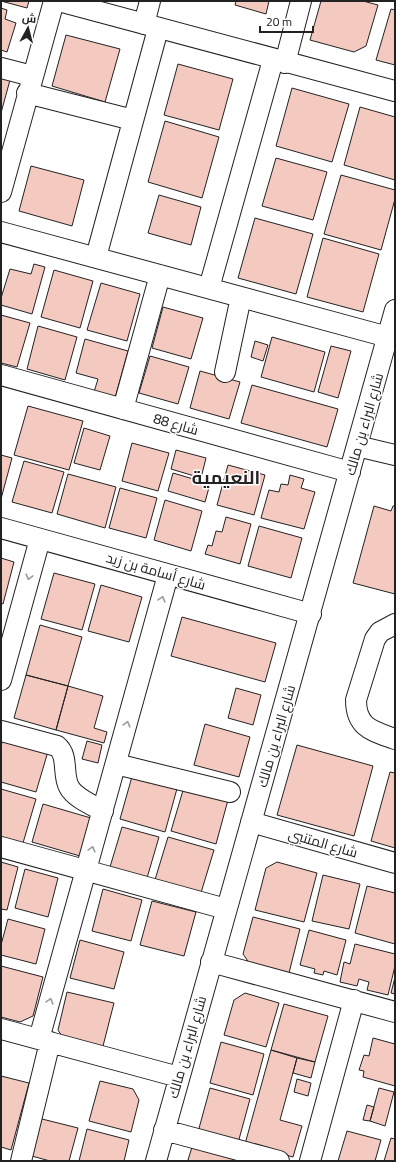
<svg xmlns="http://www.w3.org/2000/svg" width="396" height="1162" font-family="Georgia,Cairo,serif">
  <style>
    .building { fill: #f3c9c0; stroke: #222 }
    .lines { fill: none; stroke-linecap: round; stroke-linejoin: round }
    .minor-casing { stroke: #222; stroke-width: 22 }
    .minor { stroke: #fff; stroke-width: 20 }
    .oneway { stroke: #9c9c9c }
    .labels { text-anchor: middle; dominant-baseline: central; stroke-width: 3; stroke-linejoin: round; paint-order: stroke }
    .street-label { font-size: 14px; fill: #222; stroke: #fff }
    .district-label { font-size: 18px; font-weight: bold; fill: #222; stroke: #fff }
  </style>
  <rect width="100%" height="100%" fill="#fff"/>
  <path class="building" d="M1 1H29L27 8Z
    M236 1H269L266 14 235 5Z
    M321 1H363L378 5 366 46 354 52 310 40Z
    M1 8 7 10 5 19 16 23 7 52 1 50Z
    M391 9 395 10V65L376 60Z
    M66 35 120 49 105 102 52 86Z
    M178 64 233 79 219 130 164 115Z
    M1 77 10 80 1 113Z
    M292 88 349 104 332 162 276 146Z
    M360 107 395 117V180L344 165Z
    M165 121 219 137 202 198 148 182Z
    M276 158 327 172 313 220 262 206Z
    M31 166 84 180 72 226 19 211Z
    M341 175 395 190V199L381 250 324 234Z
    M159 195 201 207 191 245 148 233Z
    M255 218 313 234 296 294 238 278Z
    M323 238 379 254 363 312 307 297Z
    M34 264 45 267 32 314 1 305V298L10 269 31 274Z
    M54 270 93 281 80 328 41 317Z
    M101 283 140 294 127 341 87 330Z
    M163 307 203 318 191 359 152 348Z
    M1 315 30 323 17 367 1 363Z
    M38 326 77 337 65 380 27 369Z
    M272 337 325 352 314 392 261 377Z
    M85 339 128 351 115 398 94 392 98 379 76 373Z
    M255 341 268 345 263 361 251 357Z
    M331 346 351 351 338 398 318 392Z
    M150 356 189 367 178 404 139 393Z
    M200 371 240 382 229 419 190 408Z
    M252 385 338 409 327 447 241 423Z
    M28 406 83 421 69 470 14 455Z
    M84 428 110 436 100 470 74 463Z
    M132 443 169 453 158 491 122 481Z
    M176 450 206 458 201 478 171 469Z
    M1 455 12 458 1 499Z
    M24 461 64 472 52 513 12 502Z
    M228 465 265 475 254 515 217 505Z
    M173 473 210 484 205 502 168 491Z
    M68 474 116 487 105 528 57 514Z
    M290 475 304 479 301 488 315 492 304 529 261 518 269 490 279 492 281 484 288 485Z
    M120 488 157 498 146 538 109 528Z
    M165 500 202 511 191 551 154 540Z
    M374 506 391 511 393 506H395V594L353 583Z
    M226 517 251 524 240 564 205 554 208 545 212 546 216 531 222 532Z
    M259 526 302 538 291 578 248 566Z
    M1 558 14 562 3 604 1 603Z
    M54 573 95 584 82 630 41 619Z
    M101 585 142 597 129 642 88 631Z
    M182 617 276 643 265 682 171 656Z
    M40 625 82 637 68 686 26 675Z
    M26 675 68 686 56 730 14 718Z
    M68 686 103 696 94 728 107 732 104 743 56 730Z
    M236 688 261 695 253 725 228 718Z
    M205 724 250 737 239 777 194 765Z
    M4 735 49 748 36 792 1 782V746Z
    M87 741 102 745 98 763 82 759Z
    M297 745 373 766 354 836 277 815Z
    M390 772 395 773V848L371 841Z
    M133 773 178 785 165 832 120 819Z
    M184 787 228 800 216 844 171 831Z
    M1 789 36 799 23 843 1 837Z
    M43 804 91 818 80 856 32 842Z
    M122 827 159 837 147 878 110 867Z
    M168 837 214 850 200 896 154 883Z
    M1 862 18 867 7 910 1 909Z
    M277 862 317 873 304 922 255 910 266 868Z
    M25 869 58 878 48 917 15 908Z
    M323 875 360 884 349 929 312 921Z
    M367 886 395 893V944L355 933Z
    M103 889 142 900 131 941 92 931Z
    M152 901 196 912 184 956 140 945Z
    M253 917 300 929 289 973 250 964 243 954Z
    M8 919 45 929 36 964 1 955V945Z
    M309 930 346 940 337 975 324 971 323 975 314 973 315 969 300 965Z
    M80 940 124 952 114 989 70 978Z
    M355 944 395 954V966L388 995 367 990 369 982 359 979 357 986 340 982 344 962 350 964Z
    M1 966 43 977 33 1016 20 1022 1 1017Z
    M395 977V994L391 993Z
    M67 992 114 1003 102 1050 65 1041 58 1030Z
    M245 993 279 1003 266 1047 224 1035 234 1000Z
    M284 1004 328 1016 315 1062 271 1050Z
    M373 1038 395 1044V1086L363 1077 364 1071 359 1070 364 1055 369 1056Z
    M221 1042 264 1054 253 1095 210 1083Z
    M271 1050 297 1058 280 1120 302 1126 293 1157 245 1144Z
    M297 1058 315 1062 311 1078 293 1073Z
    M1 1076 29 1083 11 1150 1 1147Z
    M297 1079 311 1083 308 1096 294 1092Z
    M100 1081 133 1089 139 1100 131 1132 89 1121Z
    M210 1088 250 1099 238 1143 198 1132Z
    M379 1088 394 1092 385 1126 370 1121Z
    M367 1105 374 1107 370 1121 363 1120Z
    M38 1118 78 1128 69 1161H50L28 1155Z
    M87 1129 129 1140 124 1161H79Z
    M347 1131 381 1140 375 1161H338Z
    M391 1138 395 1139V1161H384Z
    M192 1147 242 1161H191L188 1160Z"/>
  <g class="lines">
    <defs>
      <path id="minor" d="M59 1 395 91
        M144 24 150 1
        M285 63 301 1
        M1 68 32 76
        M27 93 133 120
        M1 192 54 1
        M1 232 388 337
        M96 257 158 29
        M209 288 273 60
        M225 372 241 297
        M1 375 350 472
        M123 409 160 275
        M357 446 395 455
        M1 528 311 614
        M395 624 380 632 375 639 356 700C356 728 373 731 395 739
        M1 680 40 539
        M1 731 57 746C69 756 62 774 69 787 75 798 92 805 103 811
        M116 764 230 792
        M251 822 395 863
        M1 847 226 909
        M211 962 395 1012
        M1 1029 179 1077
        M39 1039 168 575
        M164 1130 279 1161
        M21 1161 50 1042
        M156 1161 395 310
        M310 1161 354 1000"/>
    </defs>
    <use href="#minor" class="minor-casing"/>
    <use href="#minor" class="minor"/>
  </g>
  <defs><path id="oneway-chevron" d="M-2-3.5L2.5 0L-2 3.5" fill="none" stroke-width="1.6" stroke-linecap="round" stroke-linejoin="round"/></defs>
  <g class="oneway">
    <use href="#oneway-chevron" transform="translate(29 577) rotate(105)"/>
    <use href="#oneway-chevron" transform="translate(162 599) rotate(-74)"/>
    <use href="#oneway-chevron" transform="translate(127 724) rotate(-74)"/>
    <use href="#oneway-chevron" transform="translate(92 849) rotate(-75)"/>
    <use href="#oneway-chevron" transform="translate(50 1001) rotate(-74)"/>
  </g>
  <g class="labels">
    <g class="street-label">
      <text transform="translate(176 424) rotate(16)">شارع 88</text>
      <text transform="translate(364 424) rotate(-74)">شارع البراء بن مالك</text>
      <text transform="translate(156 571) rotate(16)">شارع أسامة بن زيد</text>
      <text transform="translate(276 736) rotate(-74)">شارع البراء بن مالك</text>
      <text transform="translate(323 843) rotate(16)">شارع المتنبي</text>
      <text transform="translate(187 1047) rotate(-74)">شارع البراء بن مالك</text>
    </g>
    <g class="district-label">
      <text x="226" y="477">النعيمية</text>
    </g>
  </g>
  <rect width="396" height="1162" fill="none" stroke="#222222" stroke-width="4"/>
  <g transform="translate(28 28) rotate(7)" stroke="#ffffff" stroke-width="3" paint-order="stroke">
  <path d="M0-3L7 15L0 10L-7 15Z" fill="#222222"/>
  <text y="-6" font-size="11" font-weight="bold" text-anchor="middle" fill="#222222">ش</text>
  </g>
  <path d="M260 26v6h53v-6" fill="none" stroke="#222222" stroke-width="2"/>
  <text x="266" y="26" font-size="12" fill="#222222" stroke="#ffffff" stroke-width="3" paint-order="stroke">20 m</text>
</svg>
